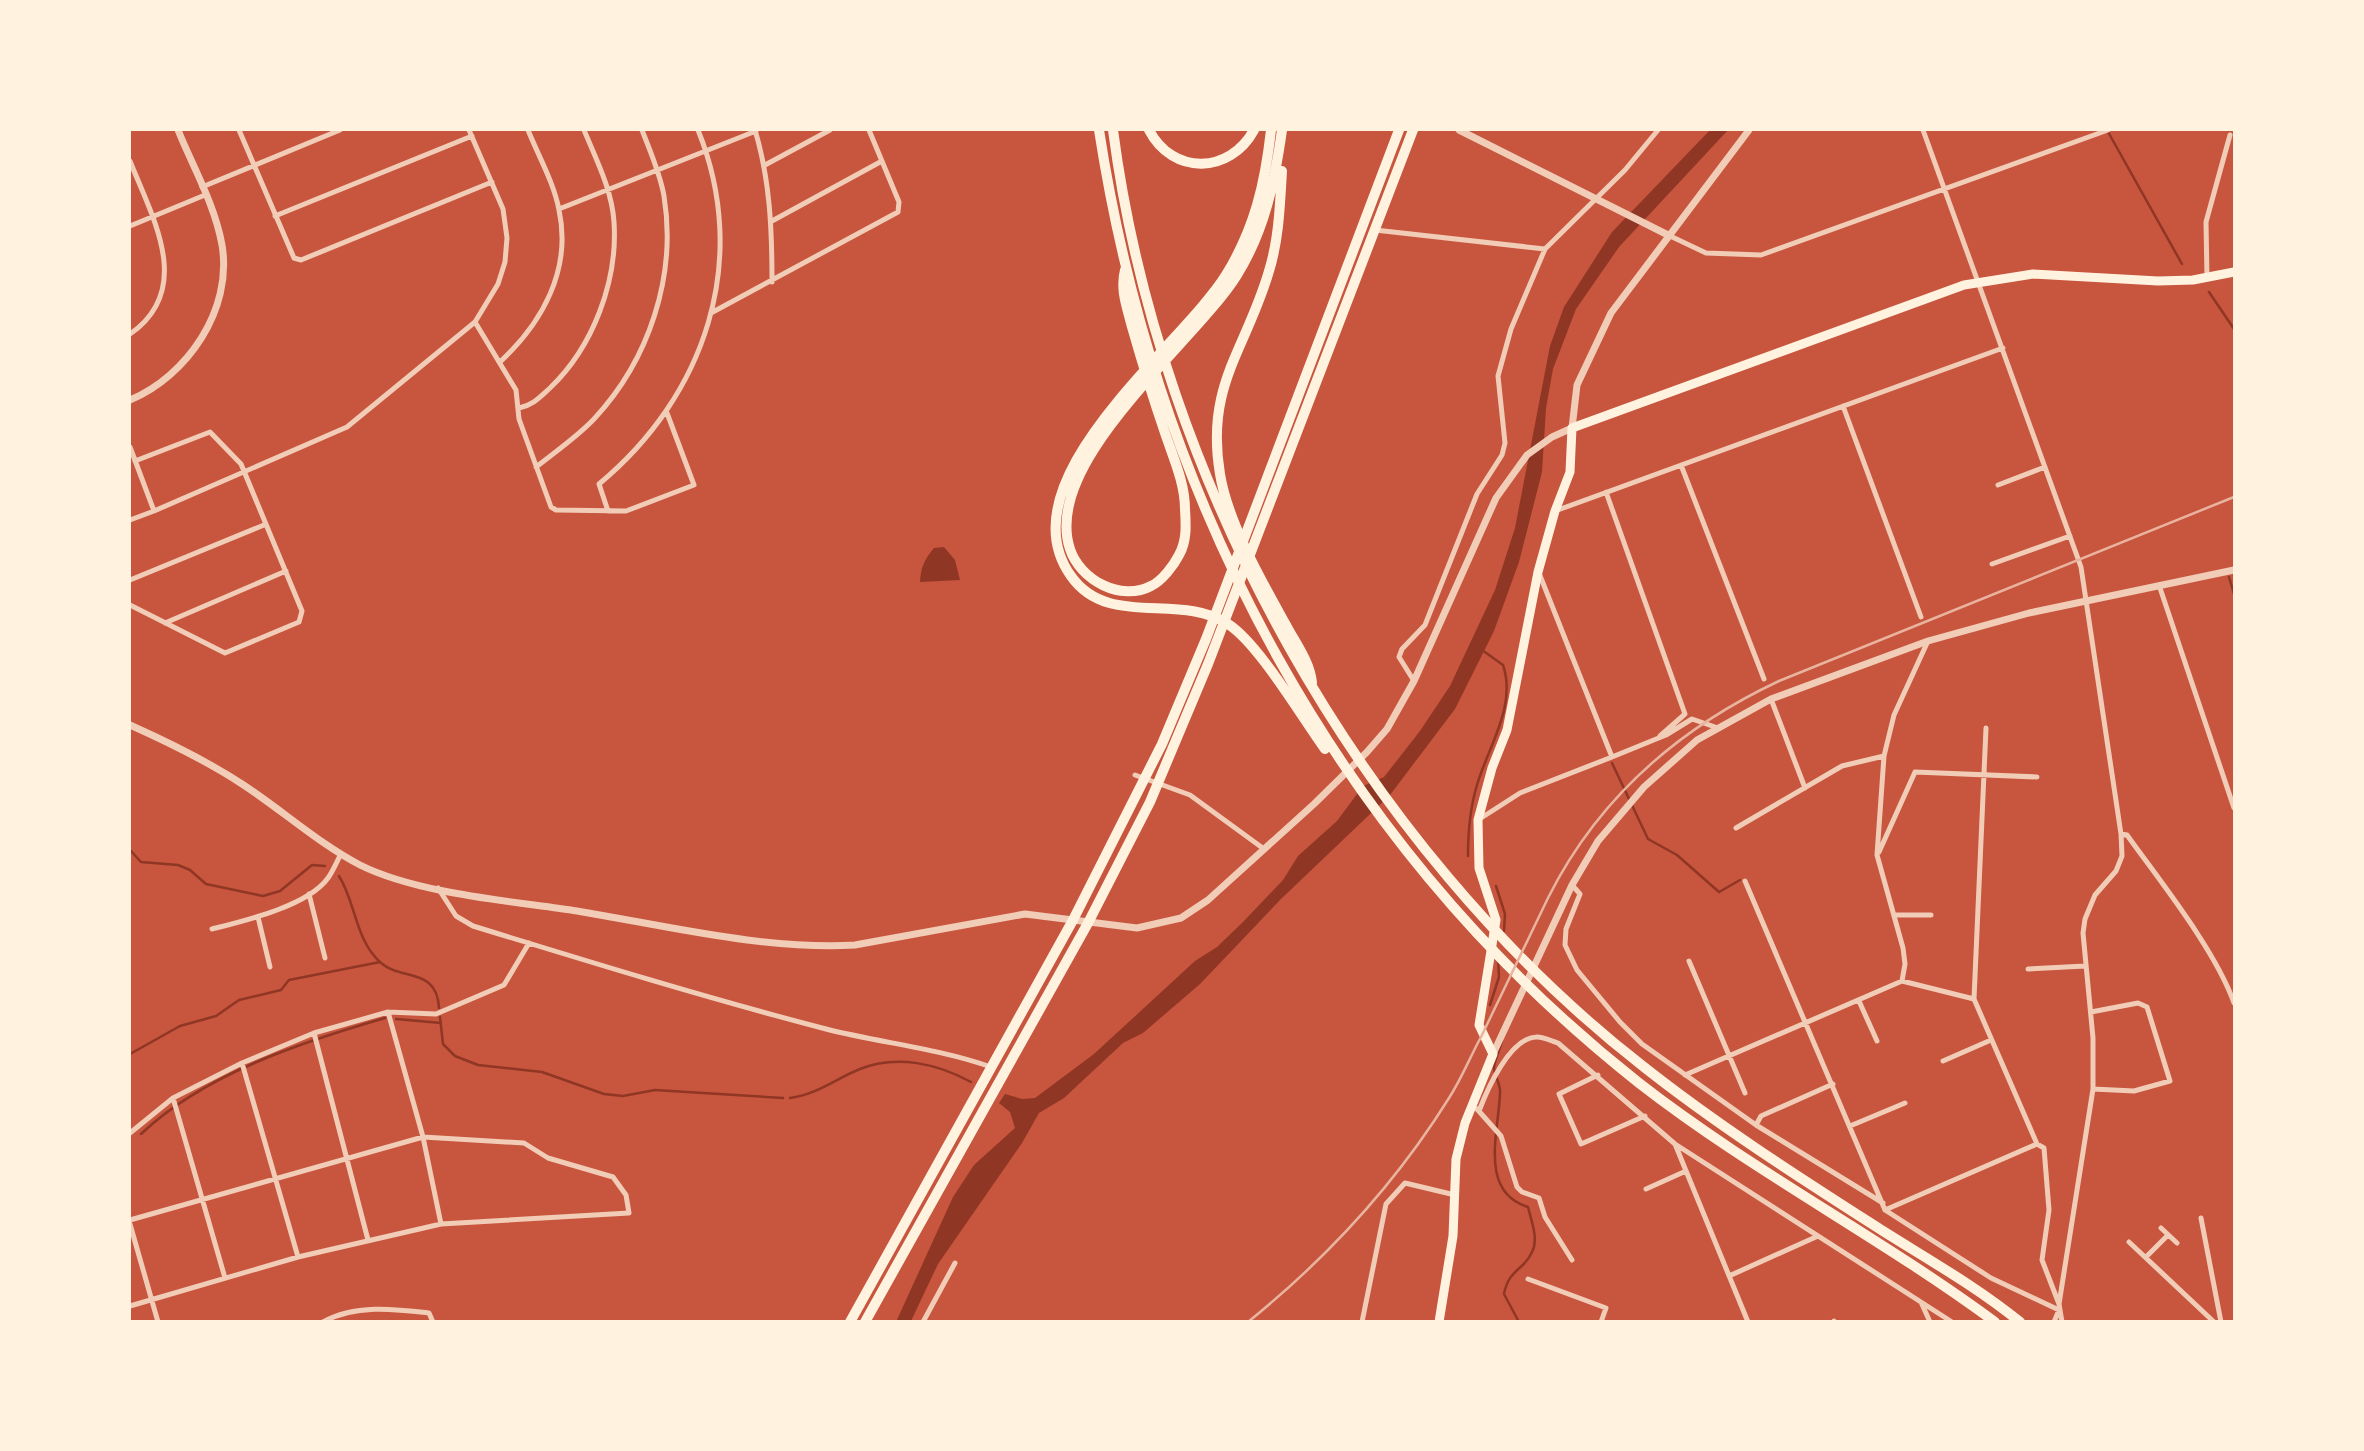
<svg xmlns="http://www.w3.org/2000/svg" width="2364" height="1451" font-family="Signika,sans-serif">
  <style>
    .water { fill: #8f3625 }
    .lines { fill: none; stroke-linecap: round; stroke-linejoin: round }
    .stream { stroke: #8f3625; stroke-width: 2.5 }
    .minor { stroke: #f1ccb7; stroke-width: 5 }
    .tertiary { stroke: #f1ccb7; stroke-width: 7 }
    .primary { stroke: #fff3e0; stroke-width: 9 }
    .trunk { stroke: #fff3e0; stroke-width: 10 }
    .motorway { stroke: #fff3e0; stroke-width: 10 }
    .rail { stroke: #e9b49f; stroke-width: 2.5 }
  </style>
  <rect width="100%" height="100%" fill="#c8553d"/>
  <path class="water" d="M1710 130H1728L1619 247 1576 309 1553 369 1546 408 1542 472 1519 562 1494 631 1455 709 1390 795 1281 899 1200 984 1143 1033 1123 1043 1064 1098 1039 1113 1022 1143 938 1264 911 1321 896 1322 953 1197 974 1165 1015 1128 1010 1112 999 1103 1005 1094 1022 1099 1035 1098 1094 1054 1195 961 1217 947 1243 922 1283 880 1298 856 1337 821 1363 786 1384 777 1420 731 1450 686 1495 590 1515 528 1550 346 1564 307 1612 232Z
    M944 547 955 560 960 580 920 582C921 567 924 560 934 548Z"/>
  <g class="lines">
    <path class="stream" d="M2107 130 2182 264
      M2209 292 2234 329
      M2229 577 2234 594
      M1612 763 1648 839 1677 855 1719 892 1740 880
      M130 850 141 862 178 865 190 870 206 884 263 896 280 891 312 865 325 866
      M1468 856C1468 832 1470 808 1477 785 1488 747 1517 706 1503 665L1482 650
      M339 876C356 903 355 940 381 963 402 981 437 967 439 1008
      M1496 886 1505 914 1504 931
      M1490 1005 1499 977 1498 958
      M440 1017 443 1044 455 1056 478 1065 542 1072 604 1094 623 1096 655 1090 783 1098
      M396 1019 441 1023
      M1502 1041C1500 1049 1495 1059 1494 1067 1494 1076 1501 1084 1500 1093 1499 1131 1478 1192 1528 1207 1531 1220 1539 1239 1532 1252 1524 1271 1509 1268 1504 1294L1519 1322
      M130 1054 180 1026 216 1016 239 1000 281 990 289 980 380 962
      M790 1098C816 1095 837 1078 860 1069 897 1054 938 1064 971 1082
      M141 1134C204 1074 302 1042 385 1018"/>
    <path class="minor" d="M239 130 294 258 301 260 492 182
      M755 130C770 180 772 229 772 282
      M1923 130 2081 567 2121 834 2122 856 2116 871 2095 895 2085 919 2083 933 2093 1038V1089L2059 1304 2062 1322
      M130 161C152 217 195 289 130 334
      M765 165 830 130
      M202 187 340 130
      M559 209 756 131
      M275 216 472 136
      M772 221 882 161
      M130 226 205 195
      M1375 230 1545 249
      M1668 235 1706 253 1761 255 2108 130
      M2207 278 2206 222 2230 135
      M711 313 898 212 899 202 869 130
      M475 322 516 390 519 419 551 507 556 510 626 511 694 485 667 413
      M500 362C542 323 572 270 559 210 554 183 538 155 528 130
      M1843 406 1921 617
      M519 408C533 405 539 398 550 388 593 347 618 281 614 222 612 190 596 159 584 130
      M130 447 154 511 347 427 475 322 498 284 505 262 507 238 503 209 469 130
      M1681 465 1764 679
      M536 467C555 452 577 437 594 419 649 360 677 276 664 196 660 173 650 151 642 130
      M1998 485 2045 467
      M1606 492 1685 714 1660 736
      M608 511 599 484C705 396 751 261 698 130
      M1555 511 2003 348
      M130 520 154 511
      M1992 564 2070 536
      M130 580 264 525
      M2159 585 2234 808
      M130 605 225 653 299 622 302 611 241 464 210 432 135 461
      M165 623 286 571
      M1414 681 1399 657 1402 649 1425 625 1477 494 1502 455 1505 443 1498 376 1511 329 1545 249 1625 170 1658 130
      M1771 699 1805 788
      M1986 728 1974 999 2037 1144 2044 1148 2049 1210 2042 1260 2059 1304
      M1612 757 1666 735 1692 719 1718 728
      M1135 775 1190 795 1264 849
      M1478 820 1520 793 1612 757 1539 573
      M1736 828 1842 766 1884 756
      M2121 834 2127 835C2160 881 2216 951 2234 1003
      M1879 852 1915 772 2037 777
      M1745 881 1885 1210 1991 1278 2059 1310
      M1572 885 1580 894 1566 929 1565 945 1577 970 1620 1022 1642 1044 1756 1125 1883 1203
      M438 888 456 916 473 926C590 962 707 998 826 1029 881 1043 937 1048 991 1067
      M309 894 325 958
      M1895 915H1931
      M258 917 270 967
      M212 929C244 921 308 906 328 878 333 871 337 861 341 854
      M1689 961 1745 1093
      M2028 969 2085 966
      M1902 981 1974 999
      M1859 1001 1877 1041
      M388 1012 436 1014 504 985 529 943
      M2091 1012 2138 1003 2147 1007 2170 1081 2134 1091 2093 1089
      M314 1033 368 1240
      M1943 1061 1991 1040
      M242 1063 298 1257
      M1598 1075 1559 1094 1581 1144 1645 1116
      M1685 1075 1902 981 1905 964 1903 948 1877 855 1884 756 1894 715 1928 641
      M173 1098 225 1278
      M1477 1109 1501 1136 1517 1187 1522 1192 1539 1198 1545 1217 1572 1260
      M1479 1111C1487 1090 1510 1037 1537 1037 1543 1037 1552 1041 1558 1043L1675 1144 1952 1322
      M1756 1125 1761 1116 1833 1084
      M1850 1126 1905 1103
      M130 1133 173 1098 242 1063 314 1033 388 1012 423 1137 441 1224
      M1675 1144 1748 1322
      M1646 1189 1686 1171
      M1885 1210 2037 1144
      M2201 1218 2221 1322
      M130 1220 423 1137 524 1143 548 1158 613 1177 626 1195 629 1213 441 1224 298 1257 130 1306
      M130 1224 158 1322
      M2161 1228 2177 1243
      M2129 1242 2214 1322
      M2146 1257 2168 1235
      M1729 1276 1818 1236
      M1528 1279 1606 1308 1601 1322
      M1921 1302 1930 1322
      M323 1322C355 1304 395 1309 429 1313L433 1322
      M923 1322 955 1263
      M1362 1322 1386 1204 1405 1183 1455 1195
      M1834 1322V1321
      M2054 1322 2059 1310"/>
    <path class="tertiary" d="M1459 130 1668 235
      M130 400C187 376 233 310 222 245 215 205 193 167 178 130
      M130 725C168 742 207 761 242 784 282 810 318 843 360 865 418 894 512 901 577 911 668 926 763 950 855 945L1025 914 1137 928 1181 918 1208 900 1314 804 1367 752 1387 729 1414 681 1496 498 1527 455 1552 437 1572 428 1577 385 1611 313 1749 130
      M1493 1054 1572 885 1598 841 1644 787 1697 740 1771 699 1928 641 2029 613 2234 570"/>
    <path class="primary" d="M1439 1322 1453 1236 1456 1159 1465 1123 1493 1054 1479 1025 1496 920 1479 868 1478 820 1492 768 1507 730 1538 572 1555 511 1570 472 1572 428 1964 285 2033 274 2158 281 2193 280 2234 272"/>
    <path class="trunk" d="M850 1322 1073 920 1162 744 1206 639 1399 130
      M865 1322 1088 923 1150 802 1208 664 1413 130"/>
    <path class="motorway" d="M1099 130C1157 505 1339 846 1639 1083 1752 1171 1880 1237 1995 1322
      M1113 130C1159 483 1362 848 1644 1067 1720 1127 1802 1179 1883 1231 1929 1260 1977 1287 2020 1322
      M1149 130C1173 176 1230 174 1254 130
      M1271 130C1265 183 1255 228 1226 275 1182 346 1002 480 1071 576 1108 629 1179 592 1228 624 1259 644 1301 716 1325 749
      M1282 171C1280 204 1279 239 1269 271 1246 350 1205 385 1220 474 1228 523 1262 582 1286 625 1296 644 1310 662 1312 683
      M1125 270C1120 290 1127 307 1132 327 1142 362 1153 398 1165 433 1173 457 1185 483 1185 509 1186 525 1187 541 1179 555 1174 565 1162 581 1151 586 1121 602 1080 580 1070 549 1041 461 1194 344 1237 275 1265 230 1275 180 1282 130"/>
    <path class="rail" d="M1248 1322C1326 1259 1396 1183 1449 1098 1462 1078 1470 1057 1481 1037 1503 991 1526 944 1548 898 1598 798 1679 728 1779 681L2234 497"/>
  </g>
  <rect width="2364" height="1451" fill="none" stroke="#fff3e0" stroke-width="262"/>
</svg>
